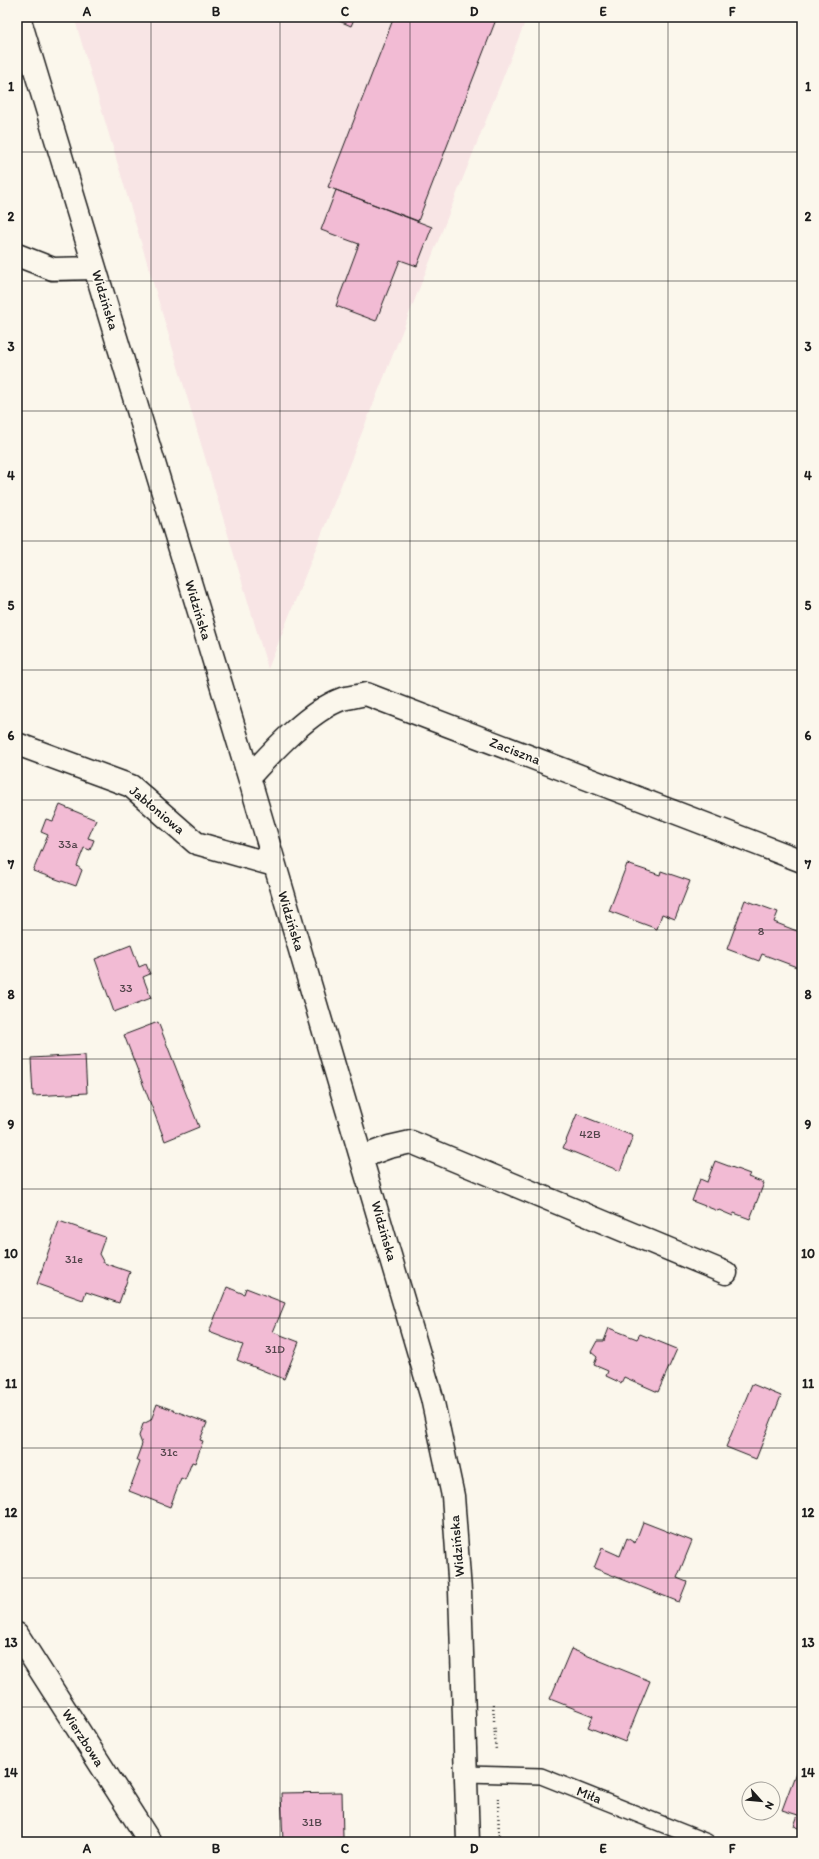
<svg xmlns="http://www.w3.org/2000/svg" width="819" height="1859" font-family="Itim,sans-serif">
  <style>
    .built { fill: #f8e5e5 }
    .building { fill: #f2bbd4; stroke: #1c1c1c }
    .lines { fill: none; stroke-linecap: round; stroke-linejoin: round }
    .service-casing { stroke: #1c1c1c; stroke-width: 18 }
    .minor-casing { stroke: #1c1c1c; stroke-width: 25 }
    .path { stroke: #1c1c1c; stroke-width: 2.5; stroke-dasharray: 1 3; stroke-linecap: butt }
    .service { stroke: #fbf7ec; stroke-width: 15 }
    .minor { stroke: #fbf7ec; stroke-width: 22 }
    .grid { fill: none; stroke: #1c1c1c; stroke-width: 1; stroke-opacity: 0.55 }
    .labels { text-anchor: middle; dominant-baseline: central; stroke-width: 3.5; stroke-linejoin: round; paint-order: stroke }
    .number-label { font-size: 12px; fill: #52444a }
    .street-label { font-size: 14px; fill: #1c1c1c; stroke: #fbf7ec }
    .neatline { fill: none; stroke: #1c1c1c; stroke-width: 1.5 }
    .grid-label { font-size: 13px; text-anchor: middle; font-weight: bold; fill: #1c1c1c }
  </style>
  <rect width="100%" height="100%" fill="#fbf7ec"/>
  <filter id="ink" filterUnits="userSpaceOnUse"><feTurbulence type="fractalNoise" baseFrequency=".025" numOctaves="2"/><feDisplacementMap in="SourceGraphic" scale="8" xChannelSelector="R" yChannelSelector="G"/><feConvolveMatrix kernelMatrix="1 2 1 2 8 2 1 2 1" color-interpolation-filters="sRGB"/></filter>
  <g filter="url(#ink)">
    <path class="built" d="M74 17H527L268 669Z"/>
    <path class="building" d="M330 17H355L351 26Z
      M394 17H497L418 221 328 187Z
      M336 190 432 227 417 266 400 260 376 321 336 306 359 244 321 230Z
      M60 805 96 820 88 838 94 840 90 850 84 848 77 866 82 870 76 886 33 871 48 835 41 832 46 819 53 821Z
      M627 864 660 875 661 871 690 881 675 919 662 914 657 929 609 911Z
      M745 900 778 912 774 922 802 933V969L762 954 759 961 727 949Z
      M131 945 139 967 146 964 150 974 143 977 151 998 114 1012 95 959Z
      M158 1022 199 1127 165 1141 124 1035Z
      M85 1055 87 1093 33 1096 31 1058Z
      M577 1114 633 1136 620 1171 563 1148Z
      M715 1161 750 1174 748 1177 764 1183 750 1219 734 1213 733 1216 719 1210 718 1211 692 1201 700 1179 707 1182Z
      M59 1221 105 1237 99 1254 104 1263 130 1272 119 1303 86 1292 83 1300 37 1284Z
      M227 1287 244 1294 246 1288 285 1303 273 1332 299 1342 284 1379 237 1360 243 1345 209 1332Z
      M609 1328 637 1339 640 1334 677 1349 658 1392 624 1377 621 1383 606 1376 608 1371 594 1365 597 1357 591 1352 597 1341H604Z
      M752 1384 781 1396 756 1459 726 1447Z
      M157 1404 207 1423 200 1440 203 1441 195 1463 192 1462 185 1480 181 1478 170 1507 129 1491 140 1462 136 1460 142 1444 139 1436 143 1424 151 1420Z
      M643 1522 692 1541 677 1578 687 1582 679 1602 594 1568 602 1548 620 1556 627 1538 635 1543Z
      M571 1649 650 1681 625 1742 588 1727 593 1716 550 1699Z
      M801 1759 802 1760V1829L794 1826 798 1815 782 1810Z
      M342 1792 343 1838 322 1839 323 1842H283L281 1793Z"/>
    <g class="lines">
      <defs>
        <path id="service" d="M466 1774 541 1776 707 1842"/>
        <path id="minor" d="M19 17 249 777 432 1398 453 1496 460 1591 468 1842
          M17 255 53 269 95 268
          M17 744 131 786 196 843 274 865
          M249 777C272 752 309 711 342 699 350 697 359 696 366 694L802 861
          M362 1157 389 1147 411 1142 726 1273
          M17 1634 150 1842"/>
      </defs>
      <use href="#service" class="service-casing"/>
      <use href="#minor" class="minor-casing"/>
      <path class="path" d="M493 1704 496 1751
        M498 1798 499 1842"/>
      <use href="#service" class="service"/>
      <use href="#minor" class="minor"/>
    </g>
  </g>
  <path class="grid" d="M151 17V1842M280 17V1842M410 17V1842M539 17V1842M668 17V1842M17 152H802M17 281H802M17 411H802M17 541H802M17 670H802M17 800H802M17 930H802M17 1059H802M17 1189H802M17 1318H802M17 1448H802M17 1578H802M17 1707H802"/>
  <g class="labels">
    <g class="number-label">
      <text x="68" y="844">33a</text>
      <text x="761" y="931">8</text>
      <text x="126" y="988">33</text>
      <text x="590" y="1134">42B</text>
      <text x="74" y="1259">31e</text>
      <text x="275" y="1349">31D</text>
      <text x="169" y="1452">31c</text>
      <text x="312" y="1822">31B</text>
    </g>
    <g class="street-label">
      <text transform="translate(105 300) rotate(73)">Widzińska</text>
      <text transform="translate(198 610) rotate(73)">Widzińska</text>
      <text transform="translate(515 751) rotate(21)">Zaciszna</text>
      <text transform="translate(157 810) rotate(40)">Jabłoniowa</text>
      <text transform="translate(291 921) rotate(73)">Widzińska</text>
      <text transform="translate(384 1231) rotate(74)">Widzińska</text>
      <text transform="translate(457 1546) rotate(-95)">Widzińska</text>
      <text transform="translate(83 1738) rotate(57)">Wierzbowa</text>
      <text transform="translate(589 1795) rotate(22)">Miła</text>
    </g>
  </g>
  <rect width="819" height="1859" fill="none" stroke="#fbf7ec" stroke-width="44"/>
  <g transform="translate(761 1801) rotate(117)"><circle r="19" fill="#fbf7ec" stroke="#a29f99"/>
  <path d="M0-3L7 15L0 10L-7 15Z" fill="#1c1c1c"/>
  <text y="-6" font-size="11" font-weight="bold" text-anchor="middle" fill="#1c1c1c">N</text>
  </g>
  <rect x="22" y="22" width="775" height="1815" class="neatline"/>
  <g class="grid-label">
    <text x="87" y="16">A</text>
    <text x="216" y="16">B</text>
    <text x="345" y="16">C</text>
    <text x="474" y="16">D</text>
    <text x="603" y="16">E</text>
    <text x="732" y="16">F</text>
    <text x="11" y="91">1</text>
    <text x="808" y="91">1</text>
    <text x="11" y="221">2</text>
    <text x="808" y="221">2</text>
    <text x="11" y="351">3</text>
    <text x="808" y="351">3</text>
    <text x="11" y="480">4</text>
    <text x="808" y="480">4</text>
    <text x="11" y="610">5</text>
    <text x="808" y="610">5</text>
    <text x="11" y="740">6</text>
    <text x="808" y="740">6</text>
    <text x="11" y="869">7</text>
    <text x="808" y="869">7</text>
    <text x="11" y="999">8</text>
    <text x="808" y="999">8</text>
    <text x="11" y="1129">9</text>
    <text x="808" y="1129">9</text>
    <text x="11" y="1258">10</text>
    <text x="808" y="1258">10</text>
    <text x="11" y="1388">11</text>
    <text x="808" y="1388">11</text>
    <text x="11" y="1517">12</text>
    <text x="808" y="1517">12</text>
    <text x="11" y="1647">13</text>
    <text x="808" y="1647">13</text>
    <text x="11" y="1777">14</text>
    <text x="808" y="1777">14</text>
    <text x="87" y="1853">A</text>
    <text x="216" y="1853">B</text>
    <text x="345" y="1853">C</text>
    <text x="474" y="1853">D</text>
    <text x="603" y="1853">E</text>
    <text x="732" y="1853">F</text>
  </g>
</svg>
